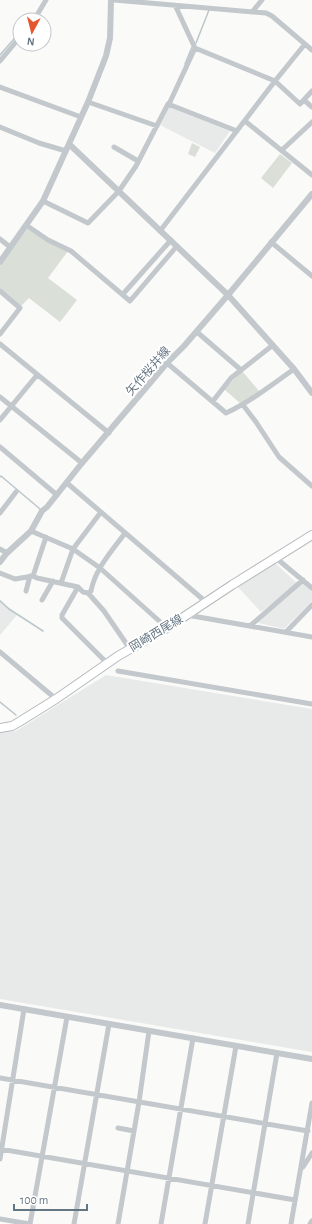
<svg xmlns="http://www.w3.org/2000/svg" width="312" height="1224" font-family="'Alegreya Sans','Noto Sans JP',sans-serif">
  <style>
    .built { fill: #e8e9e9 }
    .green { fill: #dadfd7 }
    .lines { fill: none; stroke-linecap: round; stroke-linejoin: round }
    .stream { stroke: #bbc7cb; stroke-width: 1.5 }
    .primary-casing { stroke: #b5babe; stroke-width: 10 }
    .minor { stroke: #c3c8cc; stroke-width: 5 }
    .tertiary { stroke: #c3c8cc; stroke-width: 6 }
    .primary { stroke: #fff; stroke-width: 8 }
    .labels { text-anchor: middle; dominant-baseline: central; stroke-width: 4; stroke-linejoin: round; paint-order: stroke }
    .street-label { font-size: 12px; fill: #657683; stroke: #fff }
  </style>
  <rect width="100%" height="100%" fill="#fafaf8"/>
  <path class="built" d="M169 107 230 131 215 153 160 125Z
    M275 563 298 584 261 612 237 586Z
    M302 583 312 591V601L284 629 255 622Z
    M0 599 17 615 0 635Z
    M106 675 312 709V1052L0 999V733L16 731Z"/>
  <path class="green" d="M192 143 200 147 195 157 188 154Z
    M280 154 292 163 273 188 261 178Z
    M27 229 68 251 48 278 77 300 60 322 29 298 21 306 0 288V266Z
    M242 371 259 391 241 404 224 389Z"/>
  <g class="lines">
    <path class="stream" d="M30 20 35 14
      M196 43 209 10
      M0 55 20 32
      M185 64 192 47
      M0 477 1 476 40 509
      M0 601 9 609 43 631
      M0 702 16 715"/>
    <defs>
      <path id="primary" d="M0 728 12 726 19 722 56 699 118 656 167 628 232 585 312 535"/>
    </defs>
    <use href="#primary" class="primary-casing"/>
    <path class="minor" d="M114 0 266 13 272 16 312 50
      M175 5 195 48 275 81 300 104 312 91
      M252 12 262 0
      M34 20 46 0
      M0 61 20 37
      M0 87 81 117
      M304 100 312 107
      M88 102 157 126
      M168 104 237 131
      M245 121 312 175
      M0 127 39 143 66 151
      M114 147 138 161
      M282 150 312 122
      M43 201 88 223 119 191 136 166 168 104 170 102 195 48
      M26 225 48 240 71 251 130 301 177 246
      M160 231 275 81 305 44
      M0 239 10 247
      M271 242 312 276
      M0 291 20 308 0 334
      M123 294 171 240
      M197 332 241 370
      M0 344 109 433
      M167 363 226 413C251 401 272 385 294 369
      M0 397 82 463
      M213 401 231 378 273 345
      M243 405 256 422 279 457 312 486
      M0 420 37 375
      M0 447 57 495
      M67 483 206 602
      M0 513 16 492
      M31 531 73 549 100 568 167 628
      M46 537 33 576 37 578 78 587
      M0 549 7 553
      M276 558 312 588
      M0 573 15 579 33 576
      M61 583 73 549 101 512
      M26 591 30 576
      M88 593 104 611 130 649
      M42 600 53 581
      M187 615 312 637
      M250 626 303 580
      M286 632 312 605
      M0 652 56 699
      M107 663 62 618V615L78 587 83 592 88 593 91 591C95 569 112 551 125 533
      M118 671 312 704
      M0 1078 308 1131
      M118 1128 134 1131
      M0 1149 295 1200
      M0 1159 24 1009
      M303 1167 312 1153
      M0 1219 30 1224
      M30 1224 67 1017
      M74 1224 109 1024
      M118 1224 139 1102 149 1031
      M161 1224 193 1038
      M205 1224 236 1046
      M248 1224 277 1053
      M291 1224 312 1103
      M310 1224 312 1221"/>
    <path class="tertiary" d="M69 144 228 295 294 369 312 393
      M0 262 43 201 88 102 106 56 110 38 111 0
      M0 562 7 553 31 531 42 511 47 507 82 463 167 363 184 346 228 295 312 194
      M0 1005 312 1059"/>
    <use href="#primary" class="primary"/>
  </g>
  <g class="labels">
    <g class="street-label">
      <text transform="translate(148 371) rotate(-49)">矢作桜井線</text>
      <text transform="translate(156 633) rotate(-31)">岡崎西尾線</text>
    </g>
  </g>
  <g transform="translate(32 32) rotate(187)"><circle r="19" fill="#ffffff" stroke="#c1c8cd"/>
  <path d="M0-3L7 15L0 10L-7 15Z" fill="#e4572e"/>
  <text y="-6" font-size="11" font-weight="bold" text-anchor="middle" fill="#657683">N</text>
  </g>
  <path d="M14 1204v6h73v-6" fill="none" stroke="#657683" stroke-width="2"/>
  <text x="20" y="1204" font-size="12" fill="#657683" stroke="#ffffff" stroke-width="3" paint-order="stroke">100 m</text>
</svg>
